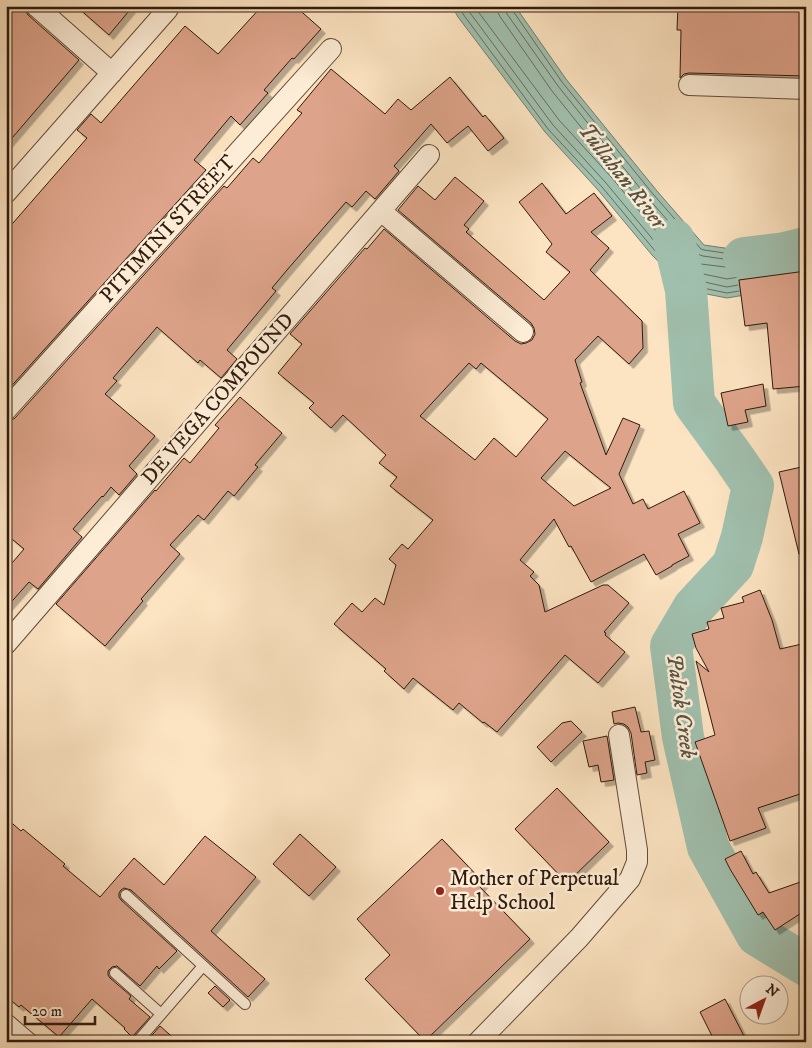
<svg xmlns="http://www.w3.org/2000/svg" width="812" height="1048" font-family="'IM FELL DW Pica',serif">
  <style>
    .water { fill: #a0bfad; stroke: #737d6d }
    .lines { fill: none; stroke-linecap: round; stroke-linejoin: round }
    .shore { stroke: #686c5c; stroke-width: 1 }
    .river { stroke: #a0bfad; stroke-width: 42 }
    .building { fill: #dea48b; stroke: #2f1a0c; fill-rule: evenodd; filter: url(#shadow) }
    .lane-casing { stroke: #624c39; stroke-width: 12 }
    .street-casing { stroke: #624c39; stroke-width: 22 }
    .lane { stroke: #fdedd7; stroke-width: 10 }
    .street { stroke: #fdedd7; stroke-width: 20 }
    .poi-dot { fill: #8f2418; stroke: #fdedd7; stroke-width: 2 }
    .labels { text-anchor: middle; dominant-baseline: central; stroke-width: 5; stroke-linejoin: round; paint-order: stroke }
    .street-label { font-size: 21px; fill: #2f1a0c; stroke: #fdedd7 }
    .poi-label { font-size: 21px; fill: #2f1a0c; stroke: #fdedd7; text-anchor: start }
    .water-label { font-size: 22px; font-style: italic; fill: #575444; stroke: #fdedd7 }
  </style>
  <defs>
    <filter id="shadow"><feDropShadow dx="4.5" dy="4.5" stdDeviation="0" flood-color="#0004"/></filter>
  </defs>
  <rect width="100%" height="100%" fill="#fce3c1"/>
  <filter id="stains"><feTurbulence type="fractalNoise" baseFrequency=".004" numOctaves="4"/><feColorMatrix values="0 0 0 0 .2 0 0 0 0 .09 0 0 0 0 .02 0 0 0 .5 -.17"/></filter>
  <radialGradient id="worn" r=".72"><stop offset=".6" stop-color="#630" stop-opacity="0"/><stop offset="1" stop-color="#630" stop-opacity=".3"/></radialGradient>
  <path class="water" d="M452 6H515L566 79 657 191 704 245 759 253 806 248V286L786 288 727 298 686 290 652 255 598 190 545 132 458 17Z"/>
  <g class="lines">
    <path class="shore" d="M458 6 463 14 548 129 602 187 656 252 688 285 727 293 739 291
      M465 6 553 125 606 183 660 248 691 279 727 287 738 285
      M474 6 559 120 612 178 666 243 694 272 727 279 751 275 752 272 750 270 701 264 695 262 690 258 642 203 552 91 501 18 498 13V6
      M505 6 507 14 558 86 648 198 697 254 703 256 758 264 806 259
      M512 6 513 11 562 82 653 194 701 249 704 250 759 258 806 253"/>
    <path class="river" d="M674 240 686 290 694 403 734 458 753 486 742 537 733 565 694 607 671 646 683 737 708 847 757 935 806 965
      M744 258 785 253 806 248"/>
  </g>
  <path class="building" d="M18 6H24L25 10 28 15 79 60 6 145V20Z
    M76 6H133L109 35Z
    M262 6H295L321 29 294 59 292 58 264 90 268 93 240 125 231 116 194 160 206 170 6 392V231L87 138 77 130 91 114 101 123 185 26 218 54Z
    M678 6H806V76L689 73 684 74 680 78 681 30H677Z
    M331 69 385 114 398 99 411 110 450 77 483 117 485 115 504 138 488 151 468 126 447 143 431 124 394 166 399 171 375 199 366 191 352 207 346 202 287 270 272 288 276 291 227 350 237 359 221 378 200 360 198 363 157 327 113 378 117 381 105 394 155 436 129 466 137 474 119 495 111 487 103 497 102 496 73 529 82 537 38 589 29 582 6 608V570L24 549 6 534V422L10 421 15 418 224 186 227 188 253 158 259 163 302 113 297 110Z
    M455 177 484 201 464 225 469 229 466 232 544 300 570 272 546 252 552 244 519 202 542 183 566 214 594 193 612 216 591 232 609 248 590 270 642 321 643 348 629 364 598 336 575 360 582 382 580 383 606 455 623 418 640 425 619 474 633 504 643 499 648 509 684 491 700 523 678 534 689 556 672 565V566L656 575 644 554 591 582 571 546 569 547 554 519 520 560 534 572 530 576 539 585 545 612 603 585H608L629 603 604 632 606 633 605 635 625 652 598 683 565 655 497 732 484 722 483 723 459 703 453 710 413 678 404 689 384 671 386 669 334 624 352 603 362 612 375 598 384 605 396 565 389 559 402 544 408 549 433 520 390 486 397 477 379 463 386 455 343 415 331 428 309 408 314 403 278 373 302 344 290 334 365 248 367 249 384 229 515 341 521 344 526 343 532 340 535 334 534 328 531 323 398 210 418 186 435 200ZM469 363 476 369 481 363 548 419 516 457 494 438 475 460 420 416ZM565 451 597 477 611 488 574 506 541 478Z
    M806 271V386L773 389 767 323 745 326 739 280Z
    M763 384 766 406 745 410 748 422 728 426 721 393Z
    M240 397 282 433 255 465 258 467 234 496 228 491 204 520 198 515 170 545 180 554 141 599 143 601 105 646 56 604 155 490 156 491 184 458 190 463 219 428 215 425Z
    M806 466V553L799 554 779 472Z
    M760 590 772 620 780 649 802 644 806 658V792L758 808 766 828 730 841 695 742 715 735 696 661 709 672 696 648 692 634 709 629 707 622 724 618 721 608 744 602 742 597Z
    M635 707 641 732 649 731 655 760 645 762 647 773 637 775 631 733 628 727 624 724 618 723 614 724 612 712Z
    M571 721 582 732 551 762 537 747 562 723Z
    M607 736 614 780 601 782 598 765 589 767 583 741Z
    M557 788 609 842 567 883 515 829Z
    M6 818 21 831 23 829 65 864 63 866 100 897 134 858 164 885 205 836 256 877 211 931 265 979 248 997 131 890 124 888 121 890 119 893V897L121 900 177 951 159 969 157 966 140 986 117 966 112 967 108 971V975L110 978 131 996 129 999 150 1017 132 1037 124 1029 125 1028 92 999 59 1037 21 1005 19 1007 6 996Z
    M300 834 336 867 309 896 273 864Z
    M442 839 484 883 480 887 530 939 425 1041 365 979 390 955 357 919Z
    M741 851 753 874 756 872 769 893 806 880V910L775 930 763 912 758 915 730 869 725 859Z
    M215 986 230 1000 223 1007 208 993Z
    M725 999 747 1042H715L700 1012Z
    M160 1026 178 1042H146Z"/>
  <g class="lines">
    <defs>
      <path id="lane" d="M126 895 245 1004
        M115 973 161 1014
        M137 1042 203 966"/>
      <path id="street" d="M36 6 112 73
        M689 85 806 89
        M6 193 168 9
        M381 211 523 332
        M6 410 331 49
        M6 644 429 155
        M6 1024 27 1042
        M478 1042 579 938 630 879 637 862V850L619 735"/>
    </defs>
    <use href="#lane" class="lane-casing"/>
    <use href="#street" class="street-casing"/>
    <use href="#lane" class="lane"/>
    <use href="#street" class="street"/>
  </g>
  <circle class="poi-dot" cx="440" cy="891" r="5"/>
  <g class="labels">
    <g class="street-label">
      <text transform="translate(168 229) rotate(-48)">PITIMINI STREET</text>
      <text transform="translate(218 399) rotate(-49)">DE VEGA COMPOUND</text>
    </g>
    <g class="poi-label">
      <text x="450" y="879">Mother of Perpetual<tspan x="450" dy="24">Help School</tspan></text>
    </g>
    <g class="water-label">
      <text transform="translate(622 176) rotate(52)">Tullahan River</text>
      <text transform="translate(681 706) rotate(82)">Paltok Creek</text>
    </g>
  </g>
  <rect width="812" height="1048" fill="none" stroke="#fce3c1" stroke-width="25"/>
  <rect x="8" y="8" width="797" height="1033" fill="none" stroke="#2f1a0c" stroke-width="2.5"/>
  <rect x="12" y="12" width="787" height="1023" fill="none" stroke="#2f1a0c"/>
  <g transform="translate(764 1000) rotate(41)"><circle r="24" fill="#fdedd7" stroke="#ab9986"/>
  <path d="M0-4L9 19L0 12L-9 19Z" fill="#8f2418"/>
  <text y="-8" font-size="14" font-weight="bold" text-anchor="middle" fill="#2f1a0c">N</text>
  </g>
  <path d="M25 1016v8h70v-8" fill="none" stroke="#2f1a0c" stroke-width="2.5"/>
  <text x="32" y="1016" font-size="15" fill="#2f1a0c" stroke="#fdedd7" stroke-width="4" paint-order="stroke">20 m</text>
  <rect width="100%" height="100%" filter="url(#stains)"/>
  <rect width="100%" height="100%" fill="url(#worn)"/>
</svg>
